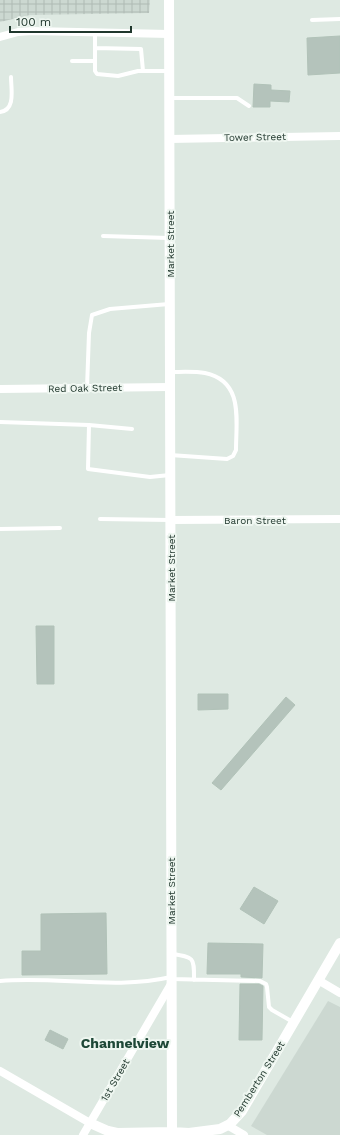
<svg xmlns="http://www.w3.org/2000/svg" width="340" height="1135" font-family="'Work Sans',sans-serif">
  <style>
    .built { fill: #ccd8d1 }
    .industrial { fill: url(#industrial-grid) }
    .building { fill: #b4c3bb; stroke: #b1c2b8 }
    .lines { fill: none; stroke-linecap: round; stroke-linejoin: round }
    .service { stroke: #fff; stroke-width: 4 }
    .minor { stroke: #fff; stroke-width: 8 }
    .tertiary { stroke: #fff; stroke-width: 10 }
    .labels { text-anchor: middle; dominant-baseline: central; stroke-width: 4; stroke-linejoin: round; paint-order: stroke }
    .street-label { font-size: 10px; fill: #20372d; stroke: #eef6f0 }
    .district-label { font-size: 14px; font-weight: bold; fill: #1e4837; stroke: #eef6f0 }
  </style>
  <defs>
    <pattern id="industrial-grid" width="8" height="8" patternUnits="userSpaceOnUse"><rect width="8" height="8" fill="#ccd8d1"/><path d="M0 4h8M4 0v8" fill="none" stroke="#afbab4"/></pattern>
  </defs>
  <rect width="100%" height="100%" fill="#dee9e2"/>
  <path class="built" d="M328 1001 340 1007V1135H267L251 1126Z"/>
  <path class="industrial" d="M0 0H150L149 13 30 15 0 22Z"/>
  <path class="building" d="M340 36V73L308 75 307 38Z
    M254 84 271 85V90L290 91 289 102 270 101V107H253Z
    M36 626H54V684H37Z
    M198 694H228V709L198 710Z
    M286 697 295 705 221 790 212 783Z
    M254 887 278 901 264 924 240 909Z
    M106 913 107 974 22 975V951H41V914Z
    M208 943 263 944 262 978 241 977V974H207Z
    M240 984H259L263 986 262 1040H239Z
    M50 1030 68 1039 63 1049 45 1040Z"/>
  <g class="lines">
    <path class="service" d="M312 20 340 19
      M95 32V71L97 74 118 76 138 71H168
      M95 48 141 49 143 71
      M72 61H95
      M169 98H237L249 106
      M0 112C16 110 11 89 11 77
      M103 236 169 238
      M170 372C181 372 194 371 205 373 244 381 236 420 236 450L233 456 227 459 170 455
      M87 388 89 333 92 315 110 309 169 304
      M0 422 89 425
      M132 429 89 425 88 469 150 477 170 475
      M100 519 170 520
      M0 529 60 528
      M172 954C195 957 194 958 194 980
      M172 979 260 981 266 984 267 987 269 1007 272 1010 293 1022
      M0 981C57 976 115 990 171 977"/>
    <path class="minor" d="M0 37 18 32 32 31 169 34
      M169 139 340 136
      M0 389 170 387
      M171 520 340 519
      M318 980 340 993
      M0 1071 90 1123
      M227 1125 244 1135
      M83 1135 171 984"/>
    <path class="tertiary" d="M169 0 172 1135
      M90 1123 108 1131 117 1133 172 1132 189 1133 220 1129 230 1124 242 1111 340 943"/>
  </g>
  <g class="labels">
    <g class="street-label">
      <text transform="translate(255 137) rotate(-1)">Tower Street</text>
      <text transform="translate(170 244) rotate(-90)">Market Street</text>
      <text transform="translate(85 388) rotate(-1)">Red Oak Street</text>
      <text x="255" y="520">Baron Street</text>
      <text transform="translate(171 568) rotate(-90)">Market Street</text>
      <text transform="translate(171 891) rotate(-90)">Market Street</text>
      <text transform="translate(259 1079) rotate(-58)">Pemberton Street</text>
      <text transform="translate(115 1080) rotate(-60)">1st Street</text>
    </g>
    <g class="district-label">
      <text x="125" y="1043">Channelview</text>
    </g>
  </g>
  <path d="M10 26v6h121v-6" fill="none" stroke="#20372d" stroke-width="2"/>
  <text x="16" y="26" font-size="12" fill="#20372d" stroke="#eef6f0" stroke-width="3" paint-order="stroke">100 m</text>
</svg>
